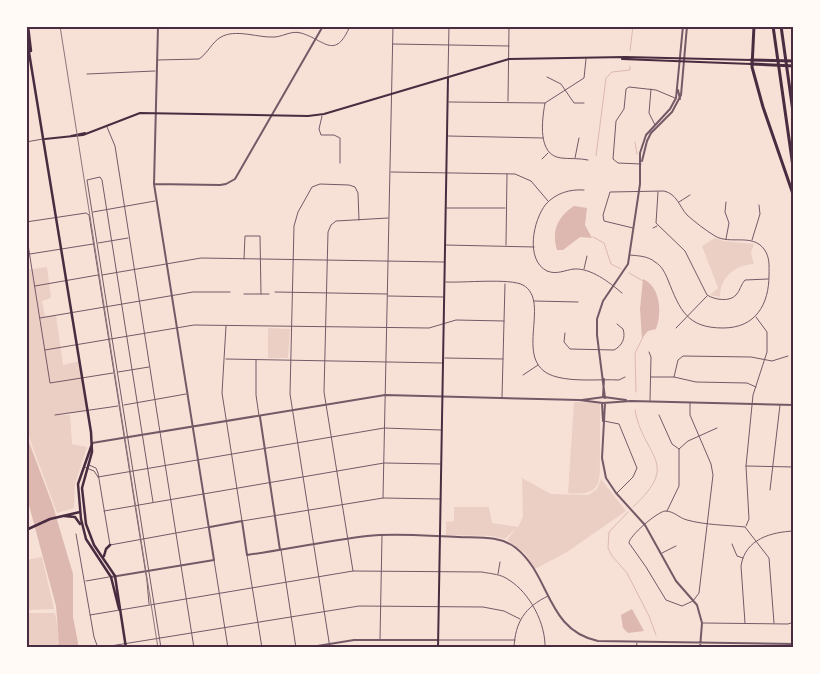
<svg xmlns="http://www.w3.org/2000/svg" width="820" height="674" font-family="'Varela Round',sans-serif">
  <style>
    .green { fill: #ebcfc5 }
    .water { fill: #dcb8b0 }
    .lines { fill: none; stroke-linecap: round; stroke-linejoin: round }
    .stream { stroke: #dcb8b0; stroke-width: 1 }
    .minor { stroke: #755966; stroke-width: 1 }
    .tertiary { stroke: #755966; stroke-width: 2 }
    .secondary { stroke: #4a2c40; stroke-width: 2 }
    .primary { stroke: #4a2c40; stroke-width: 2.5 }
    .trunk { stroke: #4a2c40; stroke-width: 3 }
    .motorway { stroke: #4a2c40; stroke-width: 3 }
    .rail { stroke: #8f747c; stroke-width: 1 }
    .neatline { fill: none; stroke: #4a2c40; stroke-width: 2 }
  </style>
  <rect width="100%" height="100%" fill="#f7e1d7"/>
  <path class="green" d="M715 238 724 241 754 244 751 253 754 264C735 265 720 277 720 297L710 295 718 288 702 246Z
    M47 267 51 298 42 301 45 316 56 315 63 365 80 361 88 411 56 415H70L72 444 87 447 75 484 74 508 57 513 26 429V270Z
    M268 328 290 329 288 358H268Z
    M574 402 600 403C600 419 600 434 600 450 599 477 606 497 568 493Z
    M522 478 551 494 589 495 597 489 601 479 626 511 567 552 535 569 526 554 507 540 517 527 505 539 492 536 446 535V522L454 521V507H489L492 523 518 527 523 517Z
    M42 557 54 609 26 610V560Z
    M26 613H55L61 648H26Z"/>
  <path class="water" d="M574 206 587 208 585 225 592 238 580 237 563 250H557C551 231 558 216 574 206Z
    M643 279C661 287 662 313 656 329L648 331 642 338 640 309Z
    M26 434 53 506 73 574V617L79 648H56L59 643 56 606 26 494Z
    M632 609 644 631 628 633 623 628 621 615Z"/>
  <g class="lines">
    <path class="stream" d="M163 29 166 26
      M630 51 633 26
      M635 142 637 154
      M596 156 606 78 612 72 630 70V66
      M593 237 604 243 611 264 621 269
      M629 273 643 281
      M636 392 635 353 643 337
      M633 507C682 462 643 457 635 410
      M628 512 609 532 608 548 612 556 627 573 649 616 656 635"/>
    <path class="minor" d="M393 44 509 46
      M586 59 584 78 545 103C542 120 537 155 561 158 570 159 579 158 588 160
      M157 60 199 59C208 53 212 42 221 37 235 29 256 37 271 37 282 38 290 30 301 33 325 40 335 61 350 26
      M87 74 155 71
      M448 75 449 26
      M547 77 561 84 574 103H584
      M651 89 649 113 655 125
      M508 101 509 26
      M449 102 545 103
      M322 116 319 129 321 135H334L340 138V163
      M107 127 115 146 194 648
      M448 136 543 138
      M26 142 43 139
      M575 158 579 138
      M542 159 548 153
      M641 164 618 163 613 159 616 121 624 109 626 89 629 87 656 90 675 98
      M391 172 515 174 531 181 548 201
      M584 190C570 189 556 193 546 204 533 220 525 260 547 271 557 275 565 270 574 269 591 268 609 282 622 293
      M658 192 656 223 685 251 707 295C715 300 730 302 736 295 740 291 741 284 745 280L768 279
      M679 202 690 195
      M447 208H505
      M93 212 155 201
      M26 222 86 213 89 215 147 581 149 604
      M653 228 657 226
      M26 232 50 383 113 373
      M726 239 729 223 725 212 726 202
      M752 240 760 214 759 205
      M98 243 128 238
      M445 245 534 247
      M506 245 507 174
      M30 254 93 244
      M630 255C639 256 648 256 655 262 662 266 665 273 668 280 680 310 687 328 723 328 756 328 769 304 769 275 769 266 770 257 764 249 752 233 730 245 715 236 705 230 695 222 687 215 679 206 677 194 664 191L610 192 603 215 604 221 633 228
      M244 259 245 236H260L261 294
      M584 269 587 256
      M102 275 201 258 444 262
      M446 282C463 283 510 278 523 285 553 302 509 365 557 377 576 382 600 379 619 380L625 377
      M35 286 98 275
      M275 292 387 294
      M244 294H269
      M388 296 444 297
      M534 301 578 302
      M40 318 193 292H230
      M226 326 222 393 242 521 383 498 441 499
      M676 328 707 296
      M565 333 564 342 570 349 614 350C622 346 626 338 623 329L617 324
      M45 350 194 325 429 328 456 320 504 321
      M649 352 651 357 650 401
      M445 358 503 359
      M226 359 442 363
      M256 360V395L259 416
      M118 372 149 367
      M523 375 538 365
      M651 377H674L696 382 747 383 756 387
      M674 377 678 360 683 356 751 357 772 361 788 356
      M502 397 505 284
      M690 403V415L711 464 713 475 699 593 693 601 682 606 666 600 646 567 629 543C629 536 657 512 665 511 674 511 679 518 687 520 705 525 726 525 745 527L769 558 774 623
      M124 405 186 394
      M55 415 118 406
      M659 415 672 444 679 449
      M604 421 619 424 637 468 633 477 617 493
      M89 465 96 468 98 473 110 545 209 527
      M746 466 794 467
      M84 467 94 471 98 477
      M98 477 384 428 441 430
      M770 490 780 405
      M383 498 393 26
      M153 502 102 180 100 177 87 180 161 648
      M104 511 384 463 441 464
      M667 511 679 486V449L688 441 717 428
      M746 526 749 519 746 466 753 395 767 352V332L756 317
      M76 534 94 637 98 648 359 606 483 607 504 611 520 619
      M732 544 737 556 743 558
      M281 550 296 648
      M662 553 676 546
      M247 555 262 648
      M214 560 228 648
      M353 571 324 392 328 232 331 225 336 221 388 218
      M498 574 500 562
      M86 581 109 577
      M90 615 353 571 482 572C492 574 501 574 509 580 530 593 546 624 545 648
      M703 623 788 624 794 622
      M745 623 741 566C745 539 771 532 794 531
      M380 639 382 536
      M439 640H515
      M330 648 290 394 294 226 298 212 312 187 320 184 349 185 355 187 358 193 359 220
      M514 648C515 622 525 607 548 596
      M636 648 637 643"/>
    <path class="tertiary" d="M678 90 680 99
      M642 161 647 141 651 133 672 112 681 95 687 26
      M154 184 220 185 226 184 235 179 323 26
      M603 397 604 379
      M605 398 597 335V319L603 301 628 264 640 184V153L646 135 670 109 676 98 683 26
      M582 400 604 397 626 400
      M605 403 602 458 606 478 616 493 645 525 676 581 697 605 702 623 700 648
      M602 404 603 421
      M260 417 280 550
      M92 443 385 395 579 400 603 403 631 401 794 405
      M210 527 242 521 247 555C287 549 327 541 367 536 396 533 428 536 458 537 477 538 500 535 516 548 551 576 546 630 598 641L794 644
      M111 577 214 560 154 184 158 26
      M305 648 354 640H438"/>
    <path class="secondary" d="M622 59 751 64
      M71 136 85 133
      M45 139 83 135 140 113 308 116 324 114 509 59 625 57 751 60
      M438 648 448 77"/>
    <path class="primary" d="M28 26 31 51
      M26 34 91 432 92 452 82 488 86 524 94 545 115 576 126 648
      M92 444 78 484 81 519 86 539 111 577 119 609
      M64 516 75 517 80 524
      M26 530 50 519 80 512
      M104 556 106 549 110 545"/>
    <path class="trunk" d="M751 60 794 61
      M751 64 794 66"/>
    <path class="motorway" d="M754 26 752 67 763 107 794 197
      M773 26 794 174
      M781 26 794 119"/>
    <path class="rail" d="M60 26 158 648"/>
  </g>
  <rect width="820" height="674" fill="none" stroke="#fffaf5" stroke-width="55"/>
  <rect x="28" y="28" width="764" height="618" class="neatline"/>
</svg>
